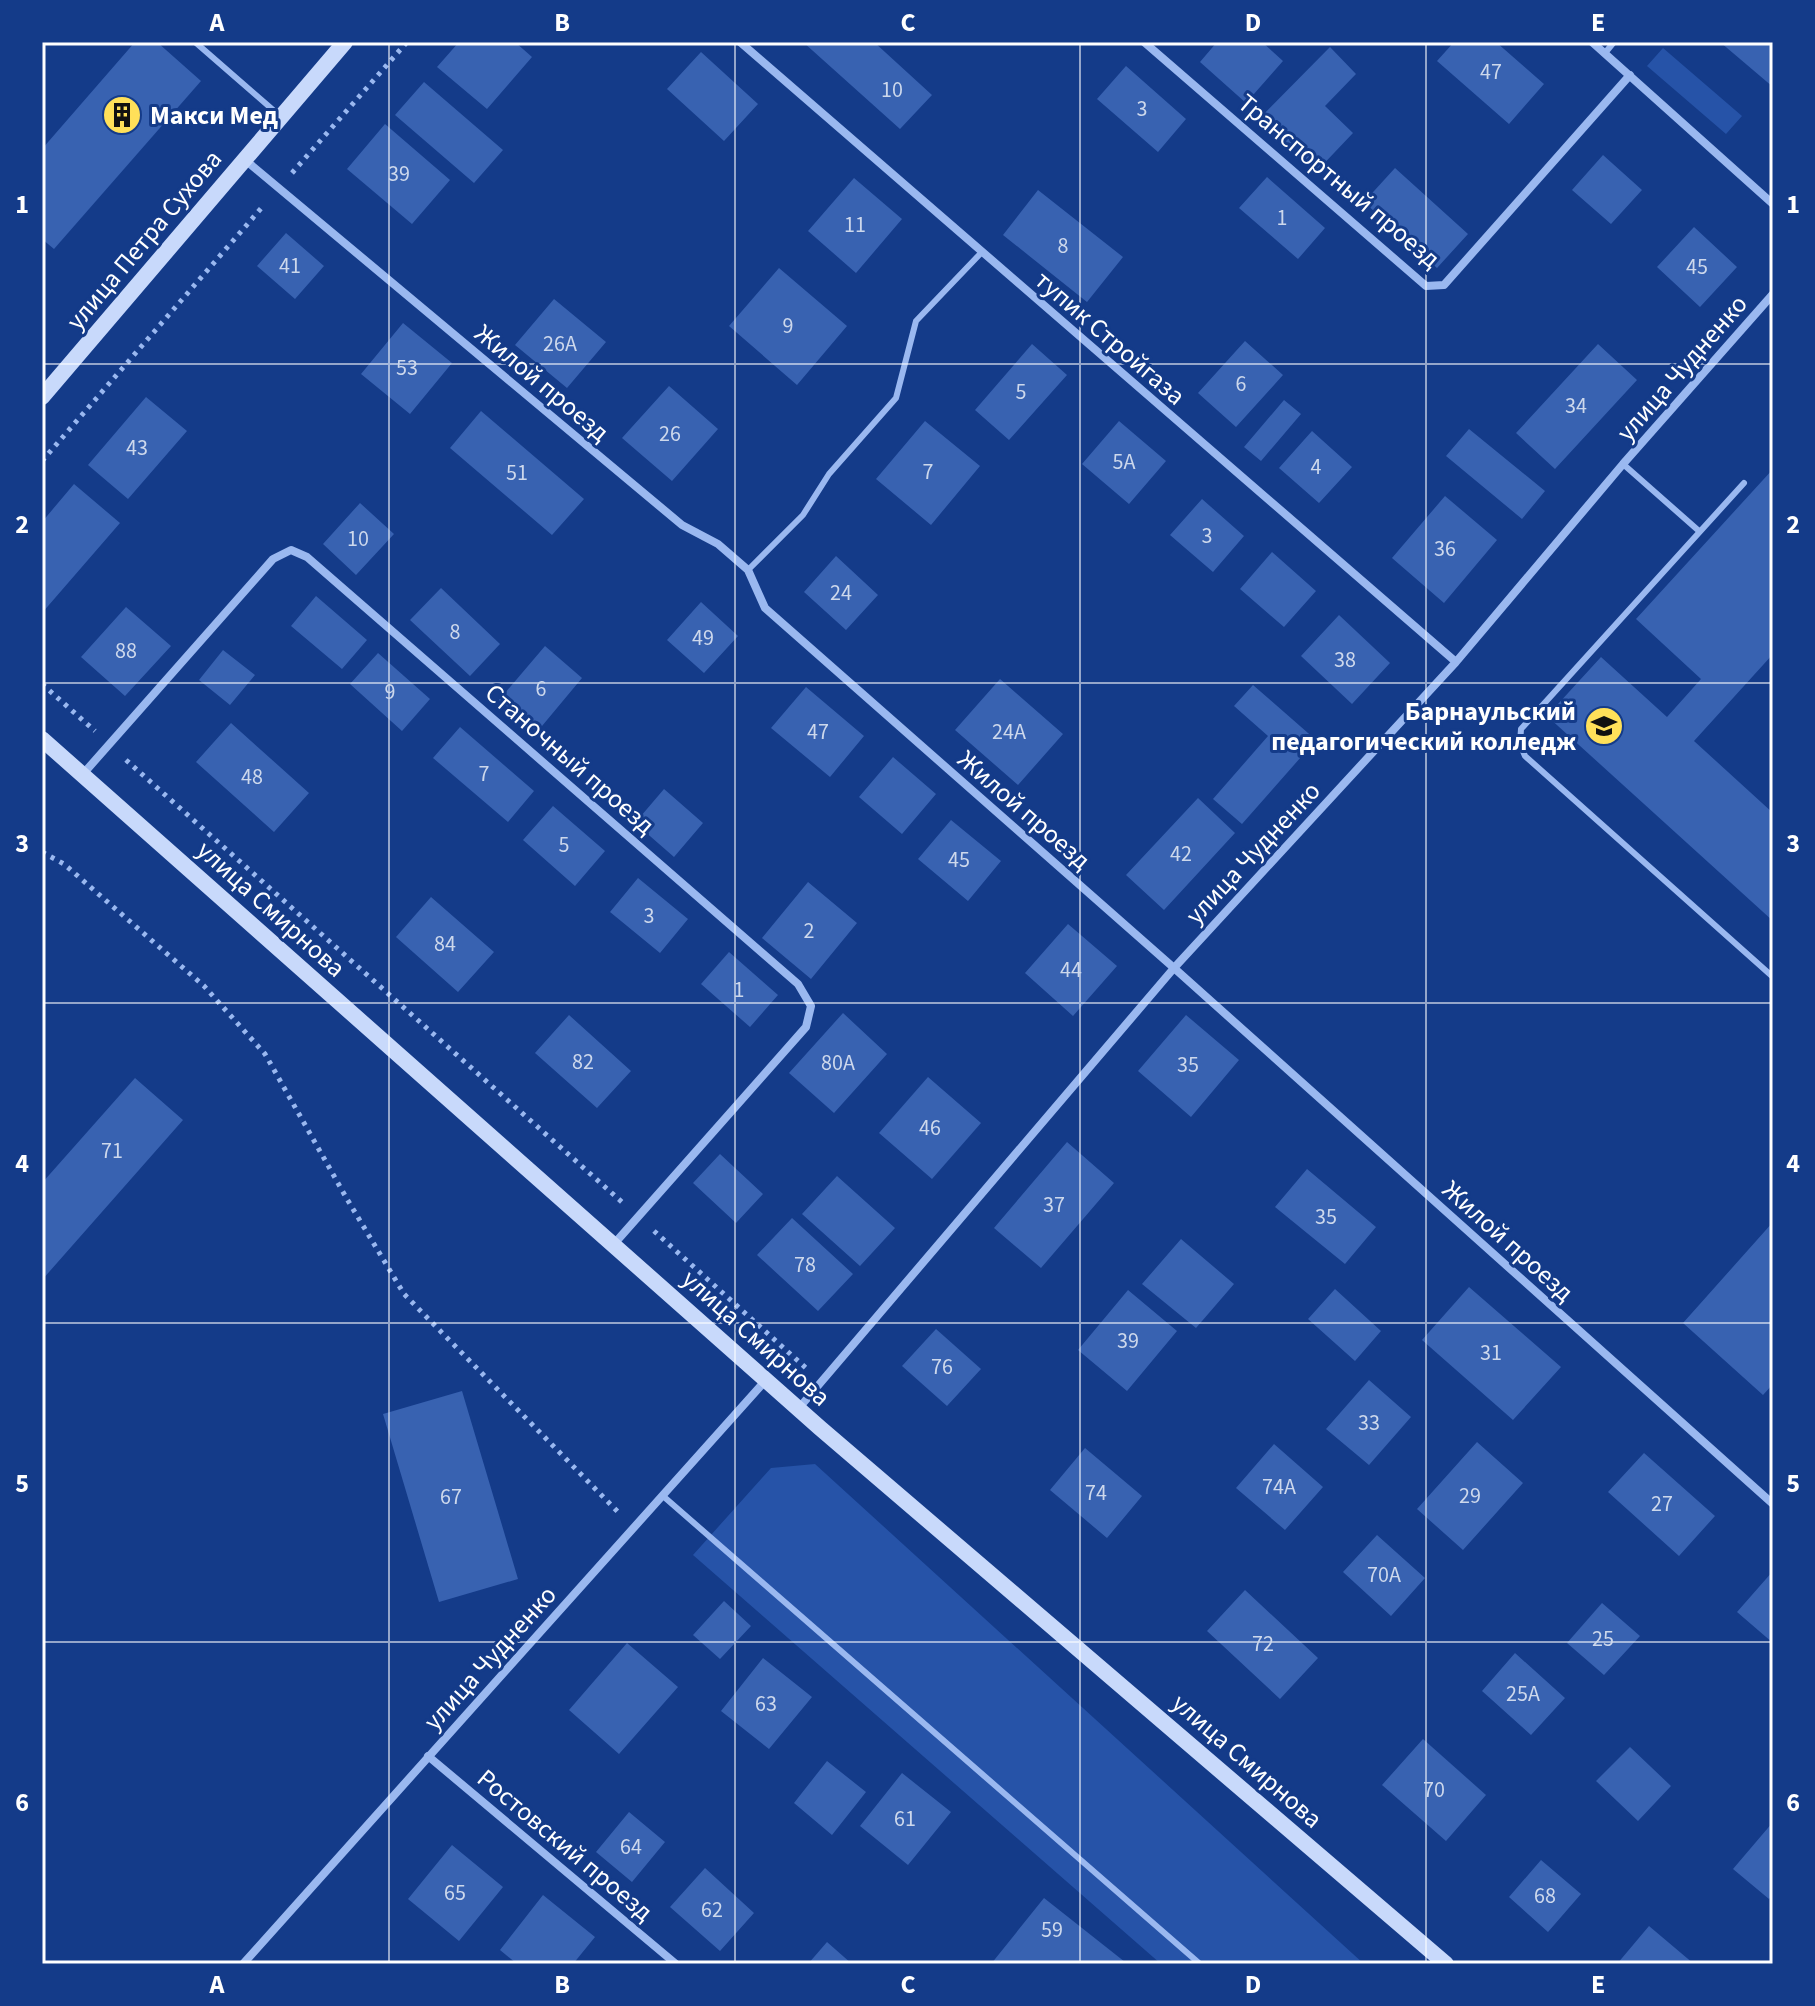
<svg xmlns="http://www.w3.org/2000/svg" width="1815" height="2006" font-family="'Source Sans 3',sans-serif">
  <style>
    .green { fill: #2653a8 }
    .building { fill: #3862b1 }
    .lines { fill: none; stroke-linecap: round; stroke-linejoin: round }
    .path { stroke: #9ab8f0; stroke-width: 5; stroke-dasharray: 4 6; stroke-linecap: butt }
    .lane { stroke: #9ab8f0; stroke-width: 6 }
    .street { stroke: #9ab8f0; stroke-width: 8 }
    .secondary { stroke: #c8d9fb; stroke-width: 16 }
    .grid { fill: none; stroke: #fff; stroke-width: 2; stroke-opacity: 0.55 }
    .labels { text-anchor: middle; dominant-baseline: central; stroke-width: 6; stroke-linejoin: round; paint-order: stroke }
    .number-label { font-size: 22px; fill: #cdd8ec }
    .poi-label { font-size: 26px; font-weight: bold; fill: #fff; stroke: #143b89; text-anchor: start }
    .street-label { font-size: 26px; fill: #fff; stroke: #143b89 }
    .neatline { fill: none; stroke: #fff; stroke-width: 3 }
    .grid-label { font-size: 26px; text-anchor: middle; font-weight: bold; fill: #fff }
  </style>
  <rect width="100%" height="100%" fill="#143b89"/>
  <path class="green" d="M1663 48 1742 116 1726 134 1647 66Z
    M815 1464 1364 1964H1161L693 1555 771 1468Z"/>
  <path class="building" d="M135 42H157L201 81 54 249 42 239V149Z
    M459 42H515L532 57 487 109 437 67Z
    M803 42H874L932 95 900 129Z
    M1217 42H1262L1283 61 1246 103 1200 62Z
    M1454 42H1496L1544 84 1509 124 1437 61Z
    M1720 42H1773V87Z
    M1330 47 1356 74 1325 106 1353 133 1315 173 1259 119Z
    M701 52 758 104 724 141 667 89Z
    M1126 66 1186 119 1158 152 1097 99Z
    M424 82 503 150 474 183 395 115Z
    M385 124 450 180 412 224 347 169Z
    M1603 155 1642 190 1611 224 1572 190Z
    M1395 168 1468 234 1437 268 1364 202Z
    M1267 177 1325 228 1298 259 1239 208Z
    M854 178 902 219 856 273 808 231Z
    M1038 190 1123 257 1087 302 1003 235Z
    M1694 227 1737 267 1700 307 1657 267Z
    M286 233 324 266 295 299 257 266Z
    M779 268 847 326 797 385 729 326Z
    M554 299 606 342 567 388 515 345Z
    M403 323 452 363 410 414 361 374Z
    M1245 341 1283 375 1236 427 1198 393Z
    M1032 344 1067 375 1009 440 975 410Z
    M1598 344 1637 380 1555 469 1516 433Z
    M669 386 718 429 672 481 622 438Z
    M146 397 187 431 128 499 88 465Z
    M1284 400 1301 414 1261 461 1244 447Z
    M481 411 584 499 552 535 450 448Z
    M925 421 980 466 931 525 876 479Z
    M1119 421 1166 461 1129 504 1082 464Z
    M1469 429 1545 491 1522 519 1446 456Z
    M1312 431 1352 467 1319 503 1279 468Z
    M1773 469V654L1694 741 1773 813V921L1547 716 1601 657 1667 717 1701 679 1636 619Z
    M74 484 120 523 42 613V522Z
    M1445 496 1497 540 1444 603 1392 558Z
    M1202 499 1244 536 1213 572 1170 535Z
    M360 503 394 534 356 575 323 544Z
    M1272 552 1316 591 1284 627 1240 589Z
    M836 556 878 595 846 630 804 592Z
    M441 588 500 644 470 676 410 620Z
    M316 596 367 640 342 669 291 626Z
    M701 602 738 636 704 673 667 640Z
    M126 607 171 646 125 696 81 657Z
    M1339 615 1390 663 1352 704 1301 656Z
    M545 646 582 678 537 732 499 700Z
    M223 650 255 675 230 705 199 680Z
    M378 653 430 699 402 731 350 684Z
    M1000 679 1063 734 1018 785 955 730Z
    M1253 685 1316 740 1242 824 1213 799 1268 736 1234 706Z
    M806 687 864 736 830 777 771 728Z
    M231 723 309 793 274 832 196 762Z
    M460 727 534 791 508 822 433 758Z
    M893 757 936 794 902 834 859 797Z
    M664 789 703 823 674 857 635 823Z
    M1198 798 1235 833 1164 910 1126 875Z
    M553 806 605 851 575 886 523 840Z
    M951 820 1001 861 968 901 918 859Z
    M638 878 688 919 660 953 610 912Z
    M808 882 857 923 811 979 762 938Z
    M431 897 494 952 458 992 396 937Z
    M1068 924 1117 966 1073 1016 1025 973Z
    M729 952 778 995 750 1027 701 984Z
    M843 1013 887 1054 834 1113 789 1073Z
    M569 1015 631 1071 597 1108 535 1053Z
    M1186 1015 1239 1060 1191 1117 1138 1071Z
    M928 1077 981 1123 932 1179 879 1133Z
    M135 1078 183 1120 42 1280V1183Z
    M1067 1142 1114 1183 1041 1268 994 1228Z
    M720 1154 763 1194 736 1223 693 1183Z
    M1307 1169 1376 1227 1345 1264 1275 1207Z
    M837 1176 895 1228 860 1266 802 1214Z
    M792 1218 853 1274 818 1311 757 1255Z
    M1773 1222V1384L1763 1395 1683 1323Z
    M1181 1239 1234 1284 1196 1328 1142 1284Z
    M1469 1287 1561 1367 1513 1420 1422 1340Z
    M1335 1289 1381 1331 1355 1361 1308 1319Z
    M1128 1290 1177 1331 1127 1391 1078 1350Z
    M936 1329 981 1369 947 1406 902 1366Z
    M1369 1380 1411 1417 1369 1465 1326 1429Z
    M462 1391 518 1579 439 1602 383 1414Z
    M1477 1442 1523 1483 1463 1550 1417 1509Z
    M1274 1444 1323 1487 1285 1530 1236 1488Z
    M1085 1448 1142 1496 1107 1538 1050 1490Z
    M1644 1453 1715 1516 1679 1556 1608 1492Z
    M1377 1535 1425 1578 1391 1616 1343 1572Z
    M1773 1571V1643L1737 1612Z
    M1245 1590 1318 1658 1280 1699 1207 1631Z
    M724 1601 751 1626 720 1659 693 1635Z
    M1602 1603 1640 1636 1604 1675 1567 1643Z
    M627 1643 678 1687 619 1754 569 1710Z
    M1515 1653 1565 1698 1531 1735 1482 1691Z
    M763 1658 812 1697 769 1749 721 1711Z
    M1423 1739 1486 1795 1446 1841 1382 1785Z
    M1630 1747 1671 1786 1638 1821 1596 1781Z
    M827 1761 866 1792 832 1835 794 1803Z
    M902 1773 951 1812 908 1865 860 1826Z
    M629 1812 665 1842 632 1882 596 1852Z
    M1773 1822V1894L1769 1899 1733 1869Z
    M452 1845 503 1887 459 1941 408 1899Z
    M1541 1860 1581 1894 1548 1932 1509 1897Z
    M705 1868 754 1913 720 1951 670 1907Z
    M543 1895 595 1937 573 1964H517L500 1950Z
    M1044 1898 1125 1962 1123 1964H991Z
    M1649 1926 1694 1964H1617Z
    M827 1942 852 1964H808Z"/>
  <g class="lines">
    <path class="path" d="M292 173 407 42
      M42 461 264 205
      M42 684 95 731
      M126 760 623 1203
      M42 852 64 864 204 986 265 1054 347 1199 404 1294 619 1513
      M654 1231 807 1369"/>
    <path class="lane" d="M195 42 280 116
      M1605 53 1614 42
      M1623 464 1699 531
      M1744 483 1521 729 1520 744 1525 756 1773 977
      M748 570 803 515 829 474 896 398 916 321 981 253
      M663 1496 1200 1964"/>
    <path class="street" d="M740 42 1456 662
      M1144 42 1426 286 1444 285 1630 75
      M1592 42 1773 204
      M244 159 682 525 718 544 748 570 765 608 1174 968 1773 1504
      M83 774 273 559 291 550 307 557 798 984 811 1006 806 1027 614 1244
      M799 1408 1174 968 1456 662 1623 464 1773 294
      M428 1756 676 1964
      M243 1964 766 1380"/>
    <path class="secondary" d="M42 397 345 42
      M42 739 820 1428 1446 1964"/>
  </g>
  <path class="grid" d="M389 42V1964M735 42V1964M1080 42V1964M1426 42V1964M42 364H1773M42 683H1773M42 1003H1773M42 1323H1773M42 1642H1773"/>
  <defs>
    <symbol id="building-disc" viewBox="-11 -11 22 22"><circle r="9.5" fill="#ffe059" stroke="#143b89"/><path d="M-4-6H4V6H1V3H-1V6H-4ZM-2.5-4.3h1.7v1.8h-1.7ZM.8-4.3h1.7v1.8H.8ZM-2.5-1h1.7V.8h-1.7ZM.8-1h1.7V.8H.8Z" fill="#111"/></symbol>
    <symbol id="university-disc" viewBox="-11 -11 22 22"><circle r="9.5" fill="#ffe059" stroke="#143b89"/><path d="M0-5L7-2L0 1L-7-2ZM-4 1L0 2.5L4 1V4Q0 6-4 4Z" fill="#111"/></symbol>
  </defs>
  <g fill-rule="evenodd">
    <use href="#building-disc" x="100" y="93" width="44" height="44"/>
    <use href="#university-disc" x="1582" y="704" width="44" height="44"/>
  </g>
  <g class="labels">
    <g class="number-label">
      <text x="1491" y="72">47</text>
      <text x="892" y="90">10</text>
      <text x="1142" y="109">3</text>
      <text x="399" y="174">39</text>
      <text x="1282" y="218">1</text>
      <text x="855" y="225">11</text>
      <text x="1063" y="246">8</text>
      <text x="290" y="266">41</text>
      <text x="1697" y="267">45</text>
      <text x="788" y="326">9</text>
      <text x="560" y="344">26А</text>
      <text x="407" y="368">53</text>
      <text x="1241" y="384">6</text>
      <text x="1021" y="392">5</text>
      <text x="1576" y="406">34</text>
      <text x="670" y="434">26</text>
      <text x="137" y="448">43</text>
      <text x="1124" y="462">5А</text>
      <text x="1316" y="467">4</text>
      <text x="928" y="472">7</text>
      <text x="517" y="473">51</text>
      <text x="1207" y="536">3</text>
      <text x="358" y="539">10</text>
      <text x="1445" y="549">36</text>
      <text x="841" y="593">24</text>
      <text x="455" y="632">8</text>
      <text x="703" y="638">49</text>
      <text x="126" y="651">88</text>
      <text x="1345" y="660">38</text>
      <text x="541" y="689">6</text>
      <text x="390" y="692">9</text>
      <text x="818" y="732">47</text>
      <text x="1009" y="732">24А</text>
      <text x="484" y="774">7</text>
      <text x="252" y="777">48</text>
      <text x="564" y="845">5</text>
      <text x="1181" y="854">42</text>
      <text x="959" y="860">45</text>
      <text x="649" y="916">3</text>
      <text x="809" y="931">2</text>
      <text x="445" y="944">84</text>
      <text x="1071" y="970">44</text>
      <text x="739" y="990">1</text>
      <text x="583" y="1062">82</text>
      <text x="838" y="1063">80А</text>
      <text x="1188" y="1065">35</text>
      <text x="930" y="1128">46</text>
      <text x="112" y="1151">71</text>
      <text x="1054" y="1205">37</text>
      <text x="1326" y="1217">35</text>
      <text x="805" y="1265">78</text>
      <text x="1128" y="1341">39</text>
      <text x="1491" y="1353">31</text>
      <text x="942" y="1367">76</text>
      <text x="1369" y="1423">33</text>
      <text x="1279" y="1487">74А</text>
      <text x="1096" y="1493">74</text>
      <text x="1470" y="1496">29</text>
      <text x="451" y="1497">67</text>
      <text x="1662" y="1504">27</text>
      <text x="1384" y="1575">70А</text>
      <text x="1603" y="1639">25</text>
      <text x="1263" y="1644">72</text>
      <text x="1523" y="1694">25А</text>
      <text x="766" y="1704">63</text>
      <text x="1434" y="1790">70</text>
      <text x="905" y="1819">61</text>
      <text x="631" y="1847">64</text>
      <text x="455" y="1893">65</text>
      <text x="1545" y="1896">68</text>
      <text x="712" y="1910">62</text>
      <text x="1052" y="1930">59</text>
    </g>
    <g class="poi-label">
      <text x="150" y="115">Макси Мед</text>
      <text x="1576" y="711" text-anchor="end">Барнаульский<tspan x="1576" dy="30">педагогический колледж</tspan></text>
    </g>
    <g class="street-label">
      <text transform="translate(1339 181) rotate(40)">Транспортный проезд</text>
      <text transform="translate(144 240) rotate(-50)">улица Петра Сухова</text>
      <text transform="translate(1110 338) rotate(41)">тупик Стройгаза</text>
      <text transform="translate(1682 368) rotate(-49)">улица Чудненко</text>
      <text transform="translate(542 383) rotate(40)">Жилой проезд</text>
      <text transform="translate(570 759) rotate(41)">Станочный проезд</text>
      <text transform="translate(1024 810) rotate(41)">Жилой проезд</text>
      <text transform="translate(1253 853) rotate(-47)">улица Чудненко</text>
      <text transform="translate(271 909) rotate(42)">улица Смирнова</text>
      <text transform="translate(1508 1241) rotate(42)">Жилой проезд</text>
      <text transform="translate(756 1338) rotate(42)">улица Смирнова</text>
      <text transform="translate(490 1658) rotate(-48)">улица Чудненко</text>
      <text transform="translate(1247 1761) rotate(41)">улица Смирнова</text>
      <text transform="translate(565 1845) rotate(40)">Ростовский проезд</text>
    </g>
  </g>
  <rect width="1815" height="2006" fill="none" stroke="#143b89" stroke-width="88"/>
  <rect x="44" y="44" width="1727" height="1918" class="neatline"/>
  <g class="grid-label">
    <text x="217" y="31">A</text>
    <text x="562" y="31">B</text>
    <text x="908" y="31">C</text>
    <text x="1253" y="31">D</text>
    <text x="1598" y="31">E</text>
    <text x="22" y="213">1</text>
    <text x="1793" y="213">1</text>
    <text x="22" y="533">2</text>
    <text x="1793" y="533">2</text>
    <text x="22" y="852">3</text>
    <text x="1793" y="852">3</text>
    <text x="22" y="1172">4</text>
    <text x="1793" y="1172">4</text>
    <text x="22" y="1492">5</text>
    <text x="1793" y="1492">5</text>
    <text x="22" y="1811">6</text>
    <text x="1793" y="1811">6</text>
    <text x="217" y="1993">A</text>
    <text x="562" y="1993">B</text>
    <text x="908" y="1993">C</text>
    <text x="1253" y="1993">D</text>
    <text x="1598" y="1993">E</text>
  </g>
</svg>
